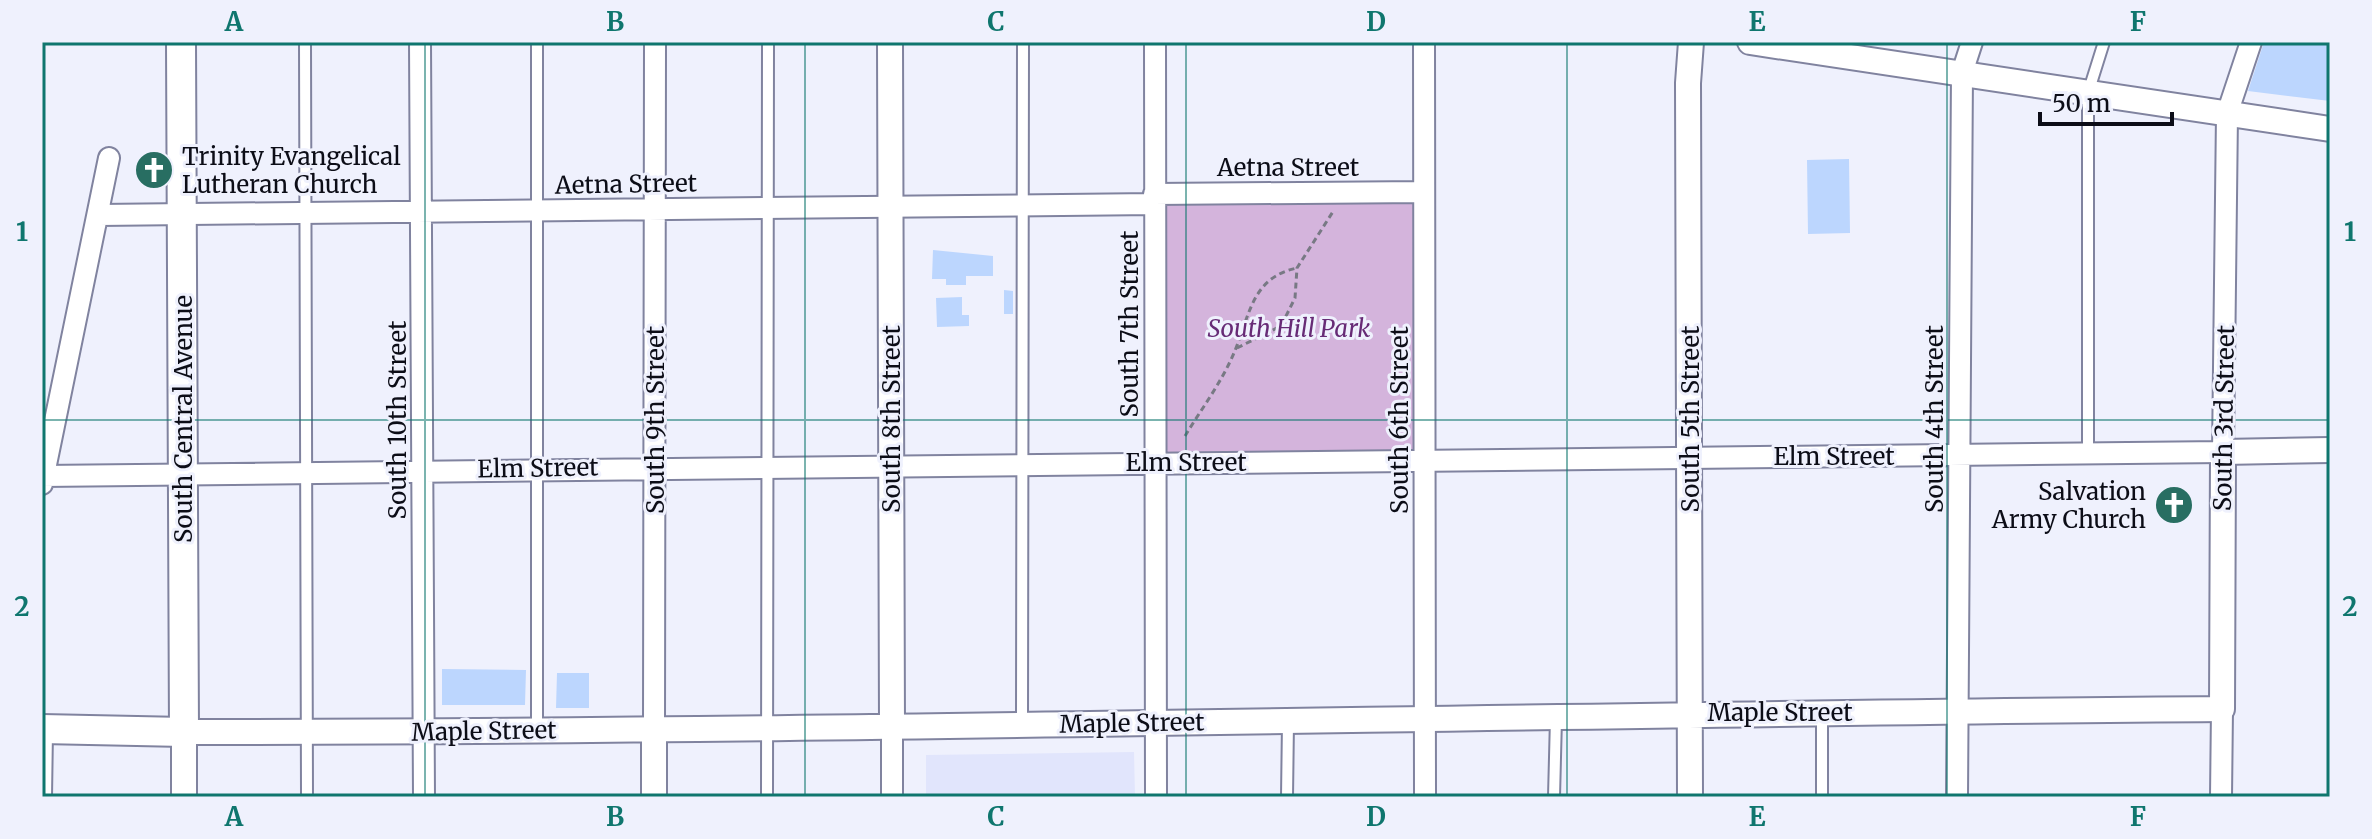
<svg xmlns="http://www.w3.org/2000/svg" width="2372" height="839" font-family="Merriweather,serif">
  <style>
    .built { fill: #e1e5fc }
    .green { fill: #d4b4dc }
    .building { fill: #bcd6fe }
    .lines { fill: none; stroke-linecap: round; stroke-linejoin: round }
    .service-casing { stroke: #80839f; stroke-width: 14 }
    .minor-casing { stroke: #80839f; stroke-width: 24 }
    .tertiary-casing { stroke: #80839f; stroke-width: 28 }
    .secondary-casing { stroke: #80839f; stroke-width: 32 }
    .path { stroke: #787984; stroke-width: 3; stroke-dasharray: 6 4; stroke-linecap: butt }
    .service { stroke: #fff; stroke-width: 10 }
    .minor { stroke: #fff; stroke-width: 20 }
    .tertiary { stroke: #fff; stroke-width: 24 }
    .secondary { stroke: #fff; stroke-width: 28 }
    .grid { fill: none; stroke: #0f766e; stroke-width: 2; stroke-opacity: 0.55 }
    .labels { text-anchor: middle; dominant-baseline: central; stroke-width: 6; stroke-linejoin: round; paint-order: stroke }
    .poi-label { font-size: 24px; fill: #0c0d17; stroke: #eff1fd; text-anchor: start }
    .street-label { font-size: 24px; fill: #0c0d17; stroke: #eff1fd }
    .park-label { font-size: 24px; font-style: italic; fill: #672b76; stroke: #eff1fd }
    .neatline { fill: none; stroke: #0f766e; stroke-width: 3 }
    .grid-label { font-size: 26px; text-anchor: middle; font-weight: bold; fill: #0f766e }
  </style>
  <rect width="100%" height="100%" fill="#eff1fd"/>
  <path class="built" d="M1134 752 1135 797H926V755Z"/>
  <path class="green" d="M1423 192 1425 462H1155L1154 194Z"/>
  <path class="building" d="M2264 42H2330V101L2248 91Z
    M1849 159 1850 233 1808 234 1807 160Z
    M933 250 993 256V276H966V285H946V279H932Z
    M1004 290 1013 291V314H1004Z
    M962 297V315H969V326L937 327 936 298Z
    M442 669 526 670 525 705H442Z
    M557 673H589V708H556Z"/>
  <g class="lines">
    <defs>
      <path id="service" d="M305 42 307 797
        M2088 455V93L2104 42
        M1022 724 1023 42
        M537 731V42
        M46 797 47 731
        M767 797 768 42
        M1287 797 1288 722
        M1554 797 1556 718
        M1822 797V714"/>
      <path id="minor" d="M420 42 424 797
        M1155 42 1156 797
        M1424 42 1425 797
        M1154 194 1423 192
        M99 215 1154 204
        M42 476 2223 452 2227 114 2251 42
        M42 484 109 158
        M654 730 655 42
        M892 797V727
        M1957 797 1962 73 1972 42
        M2221 797 2222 709"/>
      <path id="tertiary" d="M890 42 892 727
        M1750 42 2330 129
        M654 730V797
        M184 797V732C864 732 1543 714 2222 709L2223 452 2330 450
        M1690 797 1688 83 1691 42"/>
      <path id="secondary" d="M42 729 184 732 181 42"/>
    </defs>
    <use href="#service" class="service-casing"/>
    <use href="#minor" class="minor-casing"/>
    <use href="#tertiary" class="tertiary-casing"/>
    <use href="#secondary" class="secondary-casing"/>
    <path class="path" d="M1237 348 1281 326 1295 298 1297 268 1334 210
      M1185 436C1202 408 1224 379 1236 348 1250 313 1253 277 1297 268"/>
    <use href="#service" class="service"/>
    <use href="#minor" class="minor"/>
    <use href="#tertiary" class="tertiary"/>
    <use href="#secondary" class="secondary"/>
  </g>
  <path class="grid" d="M425 42V797M805 42V797M1186 42V797M1567 42V797M1947 42V797M42 420H2330"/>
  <defs>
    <symbol id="church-disc" viewBox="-11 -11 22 22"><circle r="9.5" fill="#286e62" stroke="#eff1fd"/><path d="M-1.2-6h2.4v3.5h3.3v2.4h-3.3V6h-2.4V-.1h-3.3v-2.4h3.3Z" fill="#fff"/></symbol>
  </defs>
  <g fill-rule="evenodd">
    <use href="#church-disc" x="132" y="148" width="44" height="44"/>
    <use href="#church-disc" x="2152" y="483" width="44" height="44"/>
  </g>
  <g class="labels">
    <g class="poi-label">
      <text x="182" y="156">Trinity Evangelical<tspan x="182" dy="28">Lutheran Church</tspan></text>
      <text x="2146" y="491" text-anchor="end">Salvation<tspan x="2146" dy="28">Army Church</tspan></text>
    </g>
    <g class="street-label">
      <text x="1288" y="167">Aetna Street</text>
      <text transform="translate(626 184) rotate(-1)">Aetna Street</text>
      <text transform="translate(1129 324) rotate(-90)">South 7th Street</text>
      <text transform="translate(2224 418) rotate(-89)">South 3rd Street</text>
      <text transform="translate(183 419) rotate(-90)">South Central Avenue</text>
      <text transform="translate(891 419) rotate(-90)">South 8th Street</text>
      <text transform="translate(1690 419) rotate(-90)">South 5th Street</text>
      <text transform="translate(1934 419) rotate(-90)">South 4th Street</text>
      <text transform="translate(397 420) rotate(-90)">South 10th Street</text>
      <text transform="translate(655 420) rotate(-90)">South 9th Street</text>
      <text transform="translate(1399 420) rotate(-90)">South 6th Street</text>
      <text x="1834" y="456">Elm Street</text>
      <text x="1186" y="462">Elm Street</text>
      <text transform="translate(538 468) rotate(-1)">Elm Street</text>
      <text x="1780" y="712">Maple Street</text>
      <text transform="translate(1132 723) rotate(-1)">Maple Street</text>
      <text transform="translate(484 731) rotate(-1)">Maple Street</text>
    </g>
    <g class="park-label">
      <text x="1289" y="328">South Hill Park</text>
    </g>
  </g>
  <rect width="2372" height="839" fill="none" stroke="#eff1fd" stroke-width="88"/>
  <path d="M2040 112v12h132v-12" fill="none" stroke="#0c0d17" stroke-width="4"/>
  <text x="2052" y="112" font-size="24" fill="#0c0d17" stroke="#eff1fd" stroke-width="6" paint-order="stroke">50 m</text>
  <rect x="44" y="44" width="2284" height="751" class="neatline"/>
  <g class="grid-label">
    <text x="234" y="31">A</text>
    <text x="615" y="31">B</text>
    <text x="996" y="31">C</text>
    <text x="1376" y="31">D</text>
    <text x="1757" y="31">E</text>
    <text x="2138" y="31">F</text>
    <text x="22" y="241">1</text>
    <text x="2350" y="241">1</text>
    <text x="22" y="616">2</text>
    <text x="2350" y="616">2</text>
    <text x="234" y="826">A</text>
    <text x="615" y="826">B</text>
    <text x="996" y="826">C</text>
    <text x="1376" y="826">D</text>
    <text x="1757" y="826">E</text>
    <text x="2138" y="826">F</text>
  </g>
</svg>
